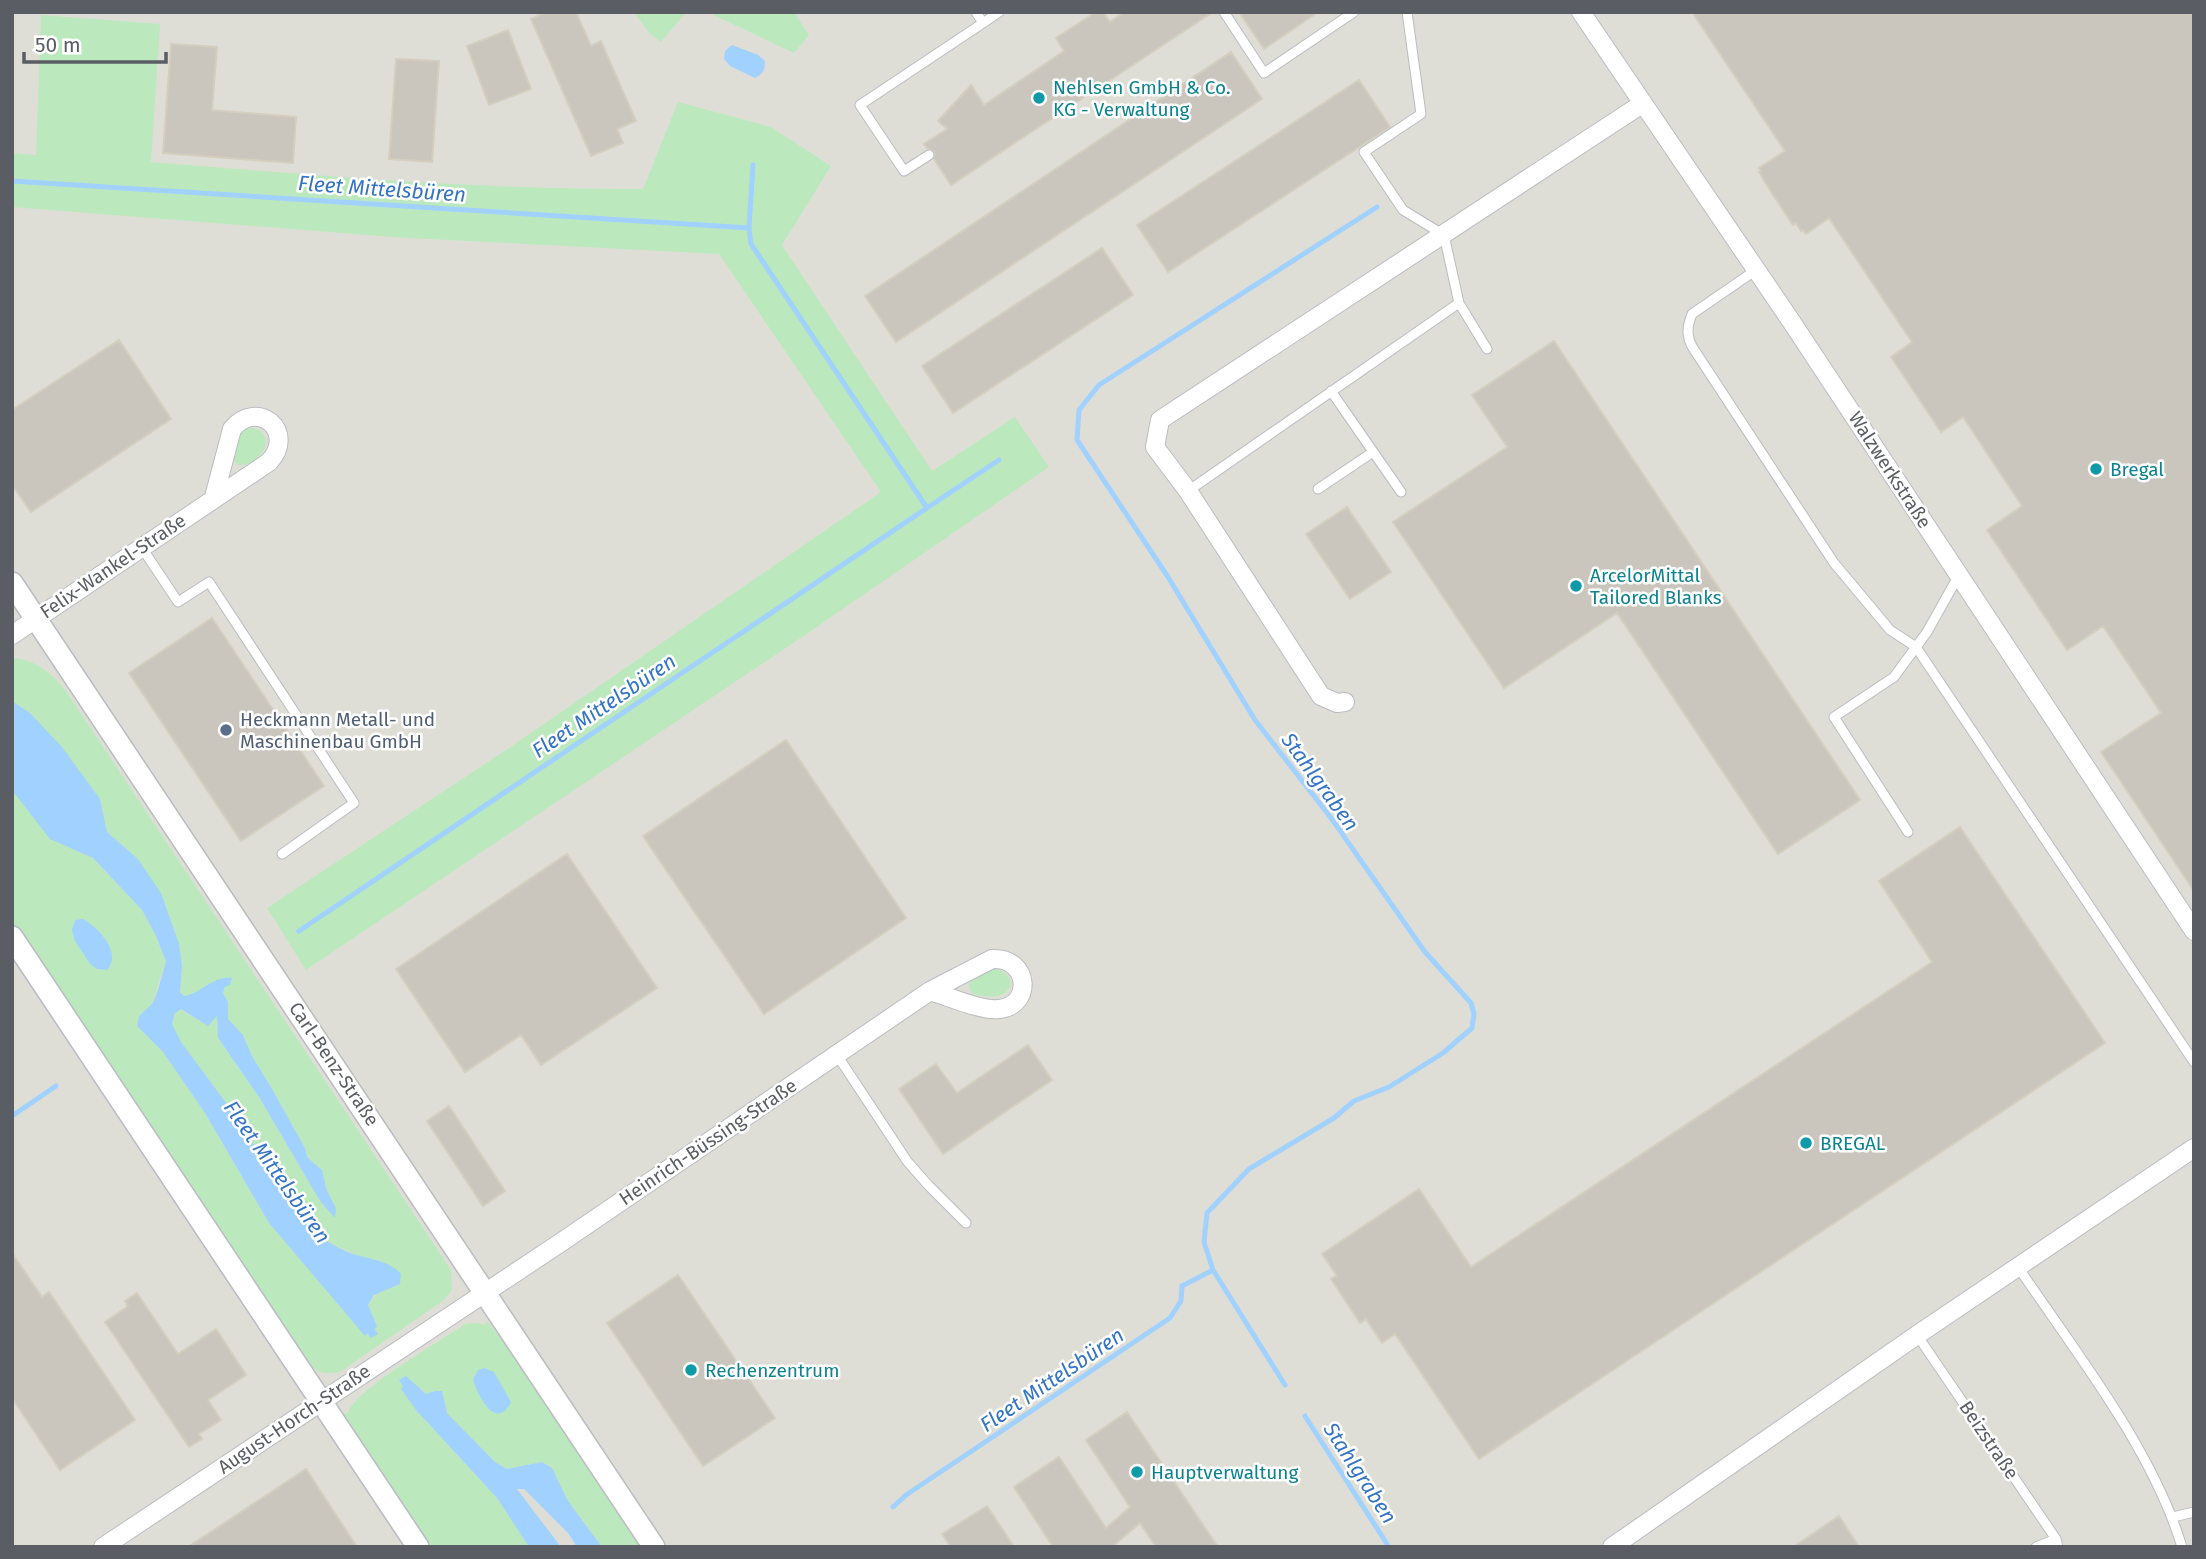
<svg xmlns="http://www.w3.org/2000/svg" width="2206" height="1559" font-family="'Fira Sans',sans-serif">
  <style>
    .industrial { fill: #dfded6 }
    .green { fill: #bbe9bd }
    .water { fill: #a1d1ff }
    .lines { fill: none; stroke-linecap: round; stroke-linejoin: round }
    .stream { stroke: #a1d1ff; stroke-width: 5 }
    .building { fill: #cac6be; stroke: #d4cebf; stroke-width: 2 }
    .service-casing { stroke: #b9bcc2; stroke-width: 11 }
    .minor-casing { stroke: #b9bcc2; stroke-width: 20 }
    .tertiary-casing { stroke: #b9bcc2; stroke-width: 24 }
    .service { stroke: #fff; stroke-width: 9 }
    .minor { stroke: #fff; stroke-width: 18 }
    .tertiary { stroke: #fff; stroke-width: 21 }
    .culture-dot { fill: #0f9aa8; stroke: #fff; stroke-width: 2.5 }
    .service-dot { fill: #5c6f8a; stroke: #fff; stroke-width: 2.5 }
    .labels { text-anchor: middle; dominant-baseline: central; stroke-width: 5; stroke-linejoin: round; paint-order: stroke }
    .culture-label { font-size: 19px; fill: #0d838f; stroke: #fff; text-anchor: start }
    .street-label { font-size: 19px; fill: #5a5e64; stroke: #fff }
    .service-label { font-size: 19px; fill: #4e5e75; stroke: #fff; text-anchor: start }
    .water-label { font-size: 21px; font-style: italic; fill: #3474c6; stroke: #fff }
  </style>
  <rect width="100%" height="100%" fill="#efece1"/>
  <path class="industrial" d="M12 12H2194V1547H12Z"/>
  <path class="green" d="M634 12H686L661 42 649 33Z
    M707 12H794L809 35 794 53Z
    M41 15 160 24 151 162C314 175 479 190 643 189L678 102 771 127 831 166 782 245 932 471 1015 417 1049 467 808 633 306 970 267 908 509 748 881 492 719 254 392 237 12 207V153L36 155Z
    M253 428C282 437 256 468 237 465L233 458C236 444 237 429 253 428Z
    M12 658C36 659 51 673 66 691L451 1270 452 1290 444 1300 340 1372C320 1375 317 1372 303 1359L12 925V790L74 849 93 858 142 910 155 934 166 961 152 1004 139 1016 137 1026 163 1052 205 1113 269 1223 365 1335 367 1333H378L374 1328 377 1326 368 1305C375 1292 383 1289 397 1286L352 1253 327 1242 308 1226 224 1100 181 1042 172 1024 175 1013 180 1009 208 1026 217 1014 218 1039 259 1097 320 1201 336 1208 327 1191 322 1170 307 1157 305 1148 271 1087 252 1056 243 1035 228 1019 227 1002 223 993 225 987 214 981 196 993 185 996 180 993 182 966 138 859 107 832 100 799 30 713 12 701Z
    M994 969C1022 973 1014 1008 972 993L969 986 971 980Z
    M487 1321 508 1348 640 1547H602L568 1501 552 1468 542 1462 507 1469 495 1462 447 1413 435 1391 426 1394 420 1388 403 1386 402 1390 416 1410 497 1498 529 1547H428L342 1414 348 1413C354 1390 442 1340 465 1324L477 1323 485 1325Z"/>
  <path class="water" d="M732 45 758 55 765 61C765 70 763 74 755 78L730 66 724 59 725 51Z
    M12 701 30 713 62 747 100 799 107 832 138 859 161 893 179 944 182 966 180 993 185 996C202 992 215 975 232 978L230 985 225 987 223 993 228 1002V1019L243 1035 252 1056 271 1087 305 1148 307 1157 322 1170 327 1191 336 1208 335 1218 320 1201 259 1097 218 1038 217 1016 208 1026 181 1009 175 1013 172 1024 181 1042 224 1100 308 1226C321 1238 333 1246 350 1253 367 1259 389 1260 401 1274L400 1284 374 1295 368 1305 377 1326 375 1329 378 1334 371 1338 367 1333 365 1336 269 1223 205 1113 163 1052 137 1026 139 1016 152 1004 158 990 166 961 155 934 142 910 93 858 50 839 12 790Z
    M83 919C98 927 123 953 107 970L97 969 90 964 75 941 72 930 75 920Z
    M484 1368 494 1372 511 1402C496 1432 477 1395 473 1379L478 1370Z
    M406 1376 426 1394 435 1391H442L447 1413 495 1462 507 1469 542 1462 552 1468 568 1501 602 1547H577L568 1533 524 1489H517L561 1547H529L497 1498 416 1410 401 1389 403 1386 399 1380Z"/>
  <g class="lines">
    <path class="stream" d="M12 181 749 228
      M927 508 999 460
      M299 931 927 508 751 244 749 228 753 165
      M12 1116 56 1086
      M1285 1385 1213 1270 1204 1242 1207 1213 1249 1169 1334 1118 1354 1101 1389 1087 1443 1053 1472 1028 1474 1014 1471 1003 1425 952 1331 818 1255 720 1168 577 1077 440 1079 410 1099 385 1377 207
      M1305 1416 1389 1547
      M893 1507 906 1495 1170 1318 1181 1301 1182 1286 1213 1270"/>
  </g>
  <path class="building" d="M546 12H576L591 46 601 41 636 121 617 129 623 143 591 156 531 19Z
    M1096 12H1103L1110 22 1124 12H1213L951 185 934 159V151L927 148 924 144 947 129 938 121 971 85 984 105 1064 51 1056 38Z
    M1239 12H1318L1264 49Z
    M1692 12H2194V891L2101 752 2161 713 2103 626 2067 650 1987 530 2022 506 1963 417 1941 432 1891 357 1912 342 1829 218 1806 234 1803 230 1801 231 1796 223 1793 225 1773 195 1759 172 1761 171 1759 168 1785 151Z
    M508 30 531 89 489 105 467 46Z
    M171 44 217 47 212 110 296 117 293 163 163 153Z
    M1231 52 1262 99 896 342 865 296Z
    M396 59 439 61 432 162 389 159Z
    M1359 80 1390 127 1168 272 1137 225Z
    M1102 248 1133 295 953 413 922 366Z
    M119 340 171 419 31 512 12 485V410Z
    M1554 341 1860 800 1778 854 1617 613 1504 688 1393 522 1507 447 1472 395Z
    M1347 507 1391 572 1350 599 1306 534Z
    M212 618 324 786 241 841 129 673Z
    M786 740 906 918 764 1014 643 836Z
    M1960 827 2105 1043 1479 1459 1395 1334 1382 1343 1366 1319 1360 1323 1331 1279 1337 1276 1322 1254 1419 1189 1471 1267 1932 962 1879 881Z
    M567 854 657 988 541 1065 521 1035 465 1072 396 969Z
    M1028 1045 1052 1080 943 1154 899 1089 936 1064 957 1093Z
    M449 1106 505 1191 483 1206 427 1121Z
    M12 1253 42 1297 49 1292 135 1420 60 1470 12 1398Z
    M678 1275 775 1418 703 1466 607 1323Z
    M137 1293 178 1354 216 1329 246 1375 208 1400 221 1420 199 1434 202 1439 189 1447 105 1322 128 1306 125 1301Z
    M1127 1412 1218 1547H1156L1140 1523 1112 1547H1053L1014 1487 1059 1457 1106 1528 1130 1507 1086 1440Z
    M306 1469 357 1547H188Z
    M987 1506 1014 1547H951L942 1534Z
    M1839 1516 1859 1547H1793Z"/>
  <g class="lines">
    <defs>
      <path id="service" d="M976 12 983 23 999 12
        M1224 12 1264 73 1354 12
        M929 155 904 171 860 105 983 23
        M1756 270 1692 314C1687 327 1686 336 1693 348L1834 563 1890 630 1916 647 2194 1062
        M1459 303 1487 349
        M1331 391 1401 492
        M1318 489 1373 452
        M1188 491 1459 303 1444 235 1403 210 1364 152 1421 114 1407 12
        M142 548 178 602 209 582 354 803 282 854
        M1908 832 1834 717 1894 677 1927 632 1959 575
        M837 1055 907 1161 928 1185 966 1223
        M2018 1267C2076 1353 2152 1448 2182 1547
        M1917 1335 2056 1539 2058 1547
        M2173 1517 2194 1512
        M2036 1547 2056 1539"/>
      <path id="minor" d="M1581 12 1791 321 2194 931
        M12 635 269 462C297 432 258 398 232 429L214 497
        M1345 702 1337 703 1321 696 1188 491 1155 447 1160 420 1642 104
        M103 1547 560 1243 930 991 992 959C1030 957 1033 1006 999 1009 980 1011 948 996 930 991
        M1612 1547 1917 1335 2194 1148"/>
      <path id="tertiary" d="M12 583 654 1547
        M12 937 418 1547"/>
    </defs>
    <use href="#service" class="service-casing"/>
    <use href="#minor" class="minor-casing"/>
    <use href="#tertiary" class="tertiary-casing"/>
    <use href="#service" class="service"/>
    <use href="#minor" class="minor"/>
    <use href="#tertiary" class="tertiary"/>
  </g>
  <g class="culture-dot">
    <circle cx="1039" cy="98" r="7"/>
    <circle cx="2096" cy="469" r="7"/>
    <circle cx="1576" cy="586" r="7"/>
    <circle cx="1806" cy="1143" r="7"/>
    <circle cx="691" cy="1370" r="7"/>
    <circle cx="1137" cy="1472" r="7"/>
  </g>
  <circle class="service-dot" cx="226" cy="730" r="7"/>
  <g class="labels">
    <g class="culture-label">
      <text x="1053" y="87">Nehlsen GmbH &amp; Co.<tspan x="1053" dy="22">KG - Verwaltung</tspan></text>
      <text x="2110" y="469">Bregal</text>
      <text x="1590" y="575">ArcelorMittal<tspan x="1590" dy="22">Tailored Blanks</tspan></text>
      <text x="1820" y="1143">BREGAL</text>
      <text x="705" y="1370">Rechenzentrum</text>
      <text x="1151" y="1472">Hauptverwaltung</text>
    </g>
    <g class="street-label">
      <text transform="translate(1890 470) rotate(57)">Walzwerkstraße</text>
      <text transform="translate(113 566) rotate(-34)">Felix-Wankel-Straße</text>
      <text transform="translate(334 1064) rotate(56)">Carl-Benz-Straße</text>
      <text transform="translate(708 1142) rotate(-34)">Heinrich-Büssing-Straße</text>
      <text transform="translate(294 1419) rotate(-34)">August-Horch-Straße</text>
      <text transform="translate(1989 1440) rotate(56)">Beizstraße</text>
    </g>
    <g class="service-label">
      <text x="240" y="719">Heckmann Metall- und<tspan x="240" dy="22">Maschinenbau GmbH</tspan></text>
    </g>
    <g class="water-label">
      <text transform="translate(382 189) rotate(4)">Fleet Mittelsbüren</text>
      <text transform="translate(604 706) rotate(-34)">Fleet Mittelsbüren</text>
      <text transform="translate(1320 782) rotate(54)">Stahlgraben</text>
      <text transform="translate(277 1172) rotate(55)">Fleet Mittelsbüren</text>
      <text transform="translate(1052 1380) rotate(-34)">Fleet Mittelsbüren</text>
      <text transform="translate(1360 1473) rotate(57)">Stahlgraben</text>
    </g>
  </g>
  <rect width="2206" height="1559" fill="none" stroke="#5a5e64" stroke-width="28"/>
  <path d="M24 52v10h142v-10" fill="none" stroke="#5a5e64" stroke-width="3.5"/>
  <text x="35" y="52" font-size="21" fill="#5a5e64" stroke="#ffffff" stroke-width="5" paint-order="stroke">50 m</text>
</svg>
